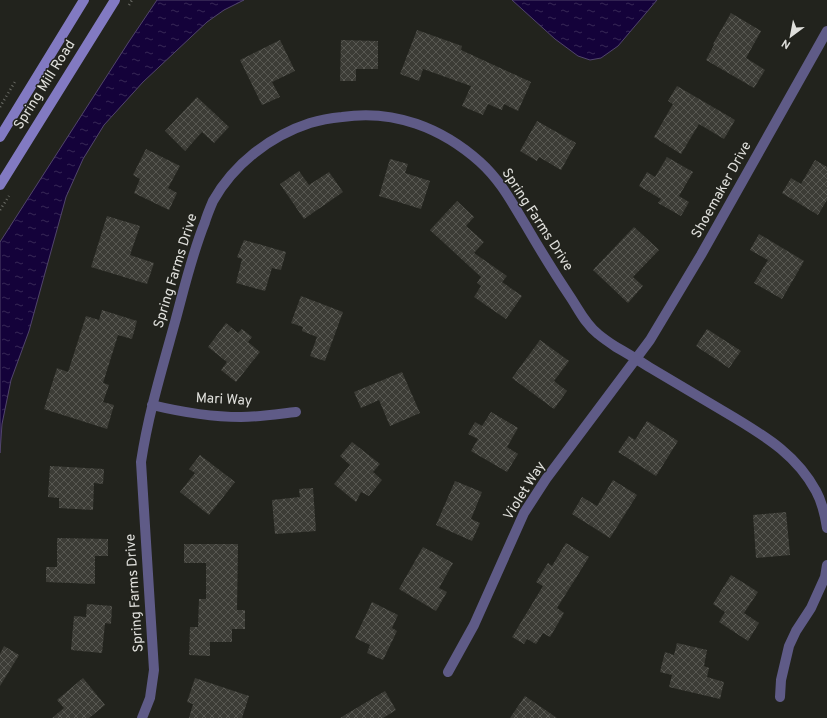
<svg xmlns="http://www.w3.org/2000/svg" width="827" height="718" font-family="Overpass,sans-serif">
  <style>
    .water { fill: url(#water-ripples); stroke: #51456b }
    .building { fill: url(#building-cross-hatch) }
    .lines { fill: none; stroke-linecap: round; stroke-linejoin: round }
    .path { stroke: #6c6d67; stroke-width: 2.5; stroke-dasharray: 1 3; stroke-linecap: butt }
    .street { stroke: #5f5b87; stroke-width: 10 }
    .secondary { stroke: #827ac2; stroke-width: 10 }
    .labels { text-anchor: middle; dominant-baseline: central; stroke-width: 3; stroke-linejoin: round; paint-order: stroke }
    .street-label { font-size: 14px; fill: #e0e0dc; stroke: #22231d }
  </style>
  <defs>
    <pattern id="water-ripples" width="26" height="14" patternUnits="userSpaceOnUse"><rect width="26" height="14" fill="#14023a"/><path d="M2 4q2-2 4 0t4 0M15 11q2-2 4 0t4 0" fill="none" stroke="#362756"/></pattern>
    <pattern id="building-cross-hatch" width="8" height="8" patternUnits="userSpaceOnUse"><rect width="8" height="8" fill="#3c3c36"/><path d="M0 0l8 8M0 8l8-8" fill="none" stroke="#585852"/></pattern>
  </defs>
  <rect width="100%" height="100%" fill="#22231d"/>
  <path class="water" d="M157 0H244L224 10 207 22 143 82 104 125 83 159 66 197 29 331 11 380 2 424 0 453V242L128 43Z
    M512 0H657L618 46 601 58 590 60 578 56 555 39Z"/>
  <path class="building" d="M731 13 761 31 746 58 765 70 754 88 706 60 714 45 713 44Z
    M417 30 462 46 461 50 531 82 518 111 504 104 502 110 488 104 483 115 462 106 471 86 423 69 419 81 400 74Z
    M280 40 295 71 272 82 280 97 262 105 240 60Z
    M341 40 378 41V69H356V81H340Z
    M677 86 735 120 724 139 699 124 681 154 654 137 673 104 668 101Z
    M197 97 229 127 214 143 202 132 185 151 165 131Z
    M537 121 576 143 561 170 539 157 537 161 520 151Z
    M146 149 180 166 168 188 177 193 169 210 134 193 140 179 133 175Z
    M667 157 693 172 679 196 689 202 681 216 658 203 661 199 639 186 647 172 655 177Z
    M390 159 408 164 405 173 430 181 421 209 379 196Z
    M815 160 827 167V200L818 215 782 193 791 178 801 184Z
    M299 171 309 185 329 172 343 192 304 219 280 184Z
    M457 201 474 217 466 226 484 242 474 253 507 276 502 282 522 296 506 319 474 297 481 286 477 283 481 277 430 230Z
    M107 216 140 226 130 255 154 263 147 284 91 267Z
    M634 227 659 250 633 277 643 286 628 303 593 270Z
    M759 234 804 261 782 299 754 283 768 260 750 250Z
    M244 240 286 252 281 270 272 268 265 291 236 283 242 259 237 257Z
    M301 296 343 312 325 361 310 356 317 337 302 331 303 327 291 323Z
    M102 310 137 321 132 339 118 335 103 383 109 385 103 402 114 405 107 429 44 409 57 368 68 372 86 316 99 320Z
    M226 323 238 333 242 329 252 337 248 342 260 352 236 382 221 370 227 362 208 347Z
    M707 329 741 351 729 368 696 346Z
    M540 340 569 361 554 381 567 391 554 409 512 378Z
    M402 372 420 413 390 426 379 400 361 408 354 392Z
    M491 412 518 428 507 447 518 454 507 472 471 451 478 439 468 434 475 422 482 426Z
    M647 421 678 441 656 476 618 452 629 436 635 440Z
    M352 442 380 464 373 472 382 480 369 496 361 492 356 502 334 484 350 465 340 456Z
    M200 455 235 482 209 515 180 492 195 473 189 469Z
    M50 466 104 469 103 484 94 483 93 510 59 508V498L48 497Z
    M613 480 637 495 610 538 572 514 582 497 597 506Z
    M455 481 482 492 471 519 480 523 472 541 436 525Z
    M313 488 316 531 275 534 272 500 300 497 299 489Z
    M786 512 790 555 756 558 753 515Z
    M57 538 108 539V556H95V584L46 582V567H57Z
    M566 543 589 557 557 608 564 613 550 637 543 633 536 644 527 639 524 644 512 637 543 586 536 582 548 563 552 566Z
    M184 544H238L237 610H245V629H232V642H210V656L189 655 190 627H198L199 599H206V563H184Z
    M423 547 453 563 439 588 447 592 436 611 399 589Z
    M731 575 758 592 744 613 759 623 748 641 719 622 725 612 713 604Z
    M372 602 398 615 392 628 397 631 383 660 367 653 370 645 355 638Z
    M87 604 112 606 111 624 105 623 102 653 71 650 74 616 86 617Z
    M677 643 707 650 704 666 709 668 707 677 724 682 720 699 669 687 672 675 660 672 665 652 674 655Z
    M4 646 19 655 0 686V654Z
    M83 678 105 705 89 718H52L64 708 57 700Z
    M195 678 249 696 242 718H189L193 704 187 702Z
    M385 691 396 710 383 718H340Z
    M525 696 557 718H510Z"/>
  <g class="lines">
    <path class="path" d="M129 5 132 0
      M0 107 16 80
      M0 210 9 196"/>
    <path class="street" d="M152 405C181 412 211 417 241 417 259 417 278 414 296 412
      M448 672 474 625 524 513 546 479 650 340 701 255 827 31
      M780 697 781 680 789 646 796 631 811 608 825 577 827 565
      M142 718 150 698 154 670 141 462C148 415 162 369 175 322 184 289 192 254 205 222 207 215 210 208 213 201 234 164 270 136 310 123 320 120 332 118 342 117 394 109 442 128 480 162 500 180 511 201 525 224 539 248 553 271 569 295 578 308 585 324 598 334 604 339 610 343 616 347 627 353 638 360 649 367 678 384 706 401 735 418 768 438 797 456 816 491 822 502 825 515 827 528"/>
    <path class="secondary" d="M0 137 84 0
      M0 185 115 0"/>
  </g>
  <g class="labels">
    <g class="street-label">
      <text transform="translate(45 85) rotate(-58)">Spring Mill Road</text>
      <text transform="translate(722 190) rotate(-61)">Shoemaker Drive</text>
      <text transform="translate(537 220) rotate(57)">Spring Farms Drive</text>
      <text transform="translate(176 271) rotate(-73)">Spring Farms Drive</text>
      <text transform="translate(224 400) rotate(3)">Mari Way</text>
      <text transform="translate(525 491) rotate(-58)">Violet Way</text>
      <text transform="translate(135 593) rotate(-94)">Spring Farms Drive</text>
    </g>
  </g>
  <g transform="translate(791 36) rotate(212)" stroke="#22231d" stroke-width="3" paint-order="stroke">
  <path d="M0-3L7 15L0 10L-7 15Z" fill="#e0e0dc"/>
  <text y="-6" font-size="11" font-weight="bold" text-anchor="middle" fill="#e0e0dc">N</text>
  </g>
</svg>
